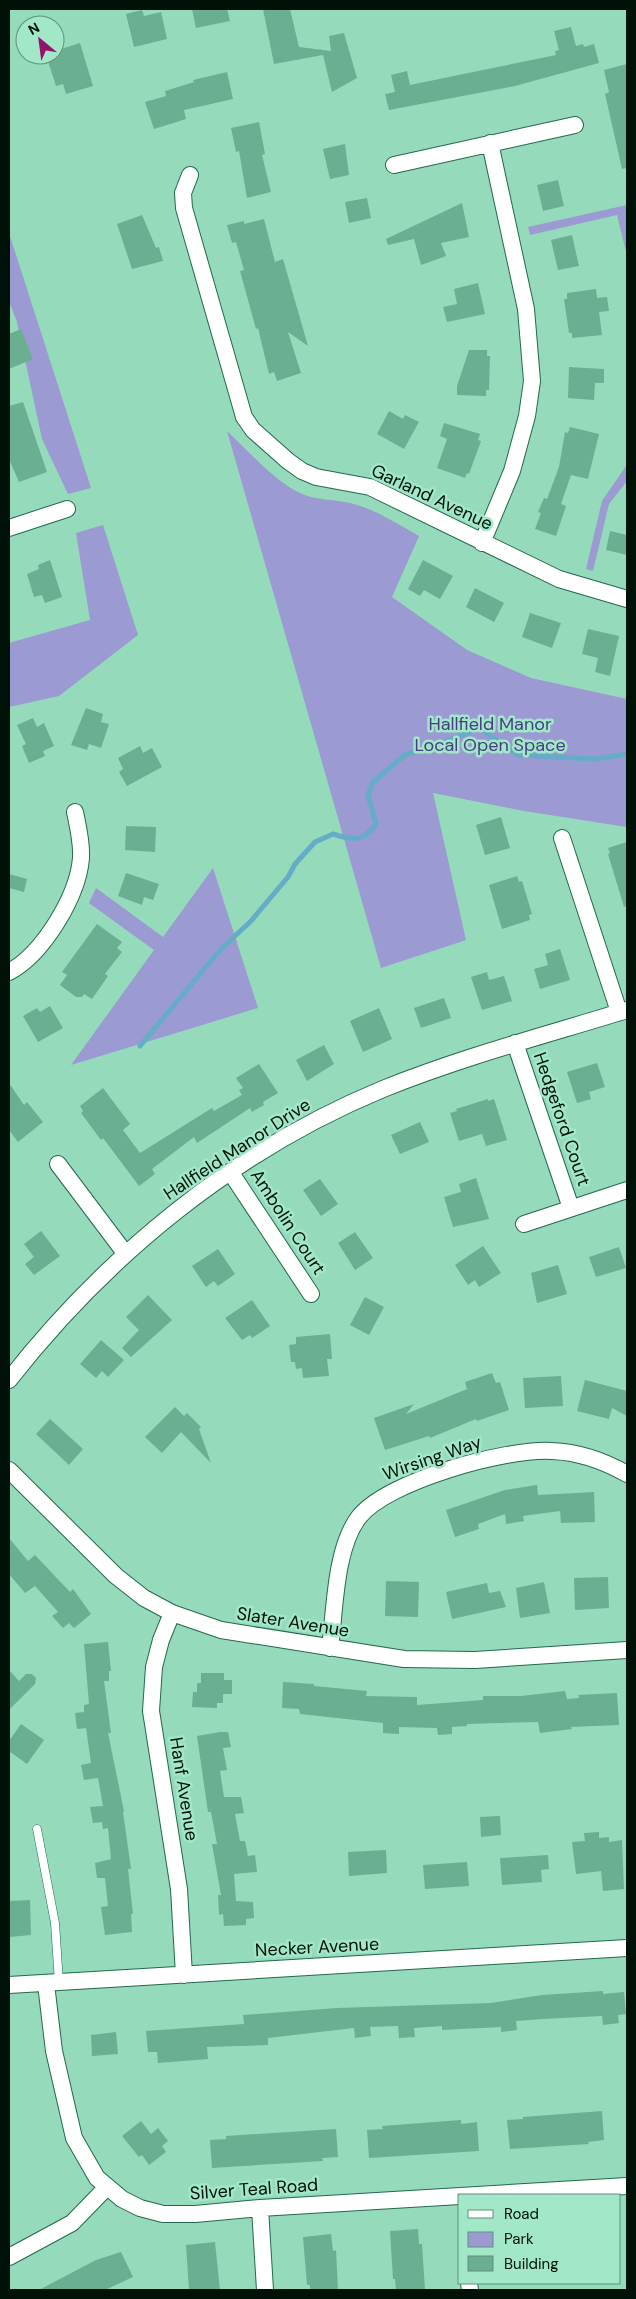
<svg xmlns="http://www.w3.org/2000/svg" width="636" height="2299" font-family="'DM Sans',sans-serif">
  <style>
    .green { fill: #9b9ad2 }
    .lines { fill: none; stroke-linecap: round; stroke-linejoin: round }
    .stream { stroke: #65acc7; stroke-width: 5 }
    .building { fill: #6baf92 }
    .service-casing { stroke: #22694f; stroke-width: 9 }
    .minor-casing { stroke: #22694f; stroke-width: 18 }
    .service { stroke: #fff; stroke-width: 8 }
    .minor { stroke: #fff; stroke-width: 16 }
    .labels { text-anchor: middle; dominant-baseline: central; stroke-width: 5; stroke-linejoin: round; paint-order: stroke }
    .street-label { font-size: 18px; fill: #001108; stroke: #a1e7c8 }
    .park-label { font-size: 18px; fill: #453e82; stroke: #a1e7c8 }
  </style>
  <rect width="100%" height="100%" fill="#94dabb"/>
  <path class="green" d="M627 205V256L617 215 530 235 528 227Z
    M9 233 91 488 68 494 42 439 17 322 9 301Z
    M227 431C248 451 269 475 294 490 314 502 335 498 357 505 378 511 399 525 419 536L392 597 467 650 531 678 627 699V827L524 811 433 793 466 940 381 968Z
    M627 461V481L609 504 593 571 586 569 602 501 626 466Z
    M103 525 138 635 59 696 9 707V643L90 620 76 533Z
    M213 868 258 1008 71 1065 154 950 89 903 96 888 163 937Z"/>
  <g class="lines">
    <path class="stream" d="M140 1046 220 950 251 921 288 877 295 864 315 842 333 834C352 840 363 843 376 824L368 795 373 782 406 754 423 750 480 728 518 755 595 759 627 754"/>
  </g>
  <path class="building" d="M192 9H227L230 21 196 28Z
    M263 9H290L299 47 331 51 329 36 344 33 357 78 332 92 323 55 274 64Z
    M142 10 144 16 161 12 167 39 134 47 126 14Z
    M571 27 576 46 583 44 584 47 594 44 599 63 515 86 389 110 385 94 395 92 391 75 407 71 410 85 556 55 555 51 559 50 554 31Z
    M80 43 93 86 66 94 63 84 56 86 46 55H55V51Z
    M627 64V168L622 169 605 94 609 92 604 70Z
    M227 72 233 99 184 110 186 119 154 129 145 102 166 96 165 91 194 82 193 80Z
    M259 122 265 154 262 155 271 192 247 198 239 151 236 152 231 128Z
    M345 144 349 175 330 179 323 149Z
    M558 180 564 206 543 211 537 185Z
    M367 198 371 218 349 223 345 202Z
    M462 203 469 237 441 243 446 256 421 265 414 239 388 245 386 239Z
    M142 215 156 248 159 247 163 261 132 269 117 224Z
    M264 219 275 262 283 259 308 346 288 332 301 373 277 381 274 372 269 374 258 328 256 329 240 271 244 270 236 242 232 243 227 225 244 221V224Z
    M572 235 579 266 558 270 551 240Z
    M478 283 485 314 447 322 443 307 457 304 454 289Z
    M596 289 597 298 607 297 609 311 599 312 602 335 572 338V333H569L564 299H567V293Z
    M21 329 33 359 9 369V334Z
    M469 350H487V356H490L489 390H486V396L457 395V386Z
    M569 367 604 369V383H595L594 400 568 398Z
    M23 402 47 472 19 482 9 459V406Z
    M389 411 403 419 405 415 419 422 404 449 377 434Z
    M444 423 480 434 478 440 481 441 469 474 467 473 465 478 437 468 447 439 440 436Z
    M570 427 599 434 588 479 571 475 561 504 566 506 556 536 535 529 541 513 538 512 544 498 547 499 559 467 565 432 568 433Z
    M610 531 627 535V555L606 550Z
    M50 560 62 597 45 603 42 595 34 597 27 574 39 569 38 565Z
    M423 560 453 576 440 599 424 590 420 596 408 589Z
    M475 588 504 603 494 622 466 607Z
    M530 613 561 623 552 648 522 637Z
    M588 629 619 636 610 676 595 672 598 658 582 654Z
    M86 708 103 714 101 722 109 724 101 748 89 744 87 750 71 745Z
    M33 718 37 727 44 723 54 746 43 751 45 756 29 763 22 746 26 744 17 725Z
    M140 746 143 753 152 748 162 767 127 786 119 772 123 769 118 758Z
    M501 817 510 848 485 855 476 825Z
    M126 826 156 827 155 852 125 850Z
    M627 842V906L624 907 608 854 610 853 608 848Z
    M126 873 159 884 153 900 144 897 142 905 118 896Z
    M9 874 27 879 24 892 9 888Z
    M517 876 519 882 522 881 532 914 529 915 530 920 502 929 489 885Z
    M97 924 122 942 117 948 122 952 105 974 108 976 92 999 84 994 82 997H76L60 985 67 975 62 972Z
    M560 949 570 980 540 989 534 969 548 965 545 954Z
    M487 972 489 980 504 976 512 1001 482 1010 471 977Z
    M444 998 451 1018 421 1028 414 1008Z
    M50 1006 63 1028 38 1042 23 1016 37 1008 40 1012Z
    M379 1008 392 1039 363 1052 350 1021Z
    M324 1045 334 1064 307 1081 296 1060Z
    M597 1063 605 1087 589 1092 591 1099 577 1103 567 1072Z
    M259 1064 278 1093 263 1102 264 1105 252 1112 250 1108 197 1143 194 1137 152 1169 155 1174 139 1186 103 1138 101 1140 81 1113 83 1111 80 1106 103 1088 130 1124 123 1130 140 1153 212 1108 214 1111 242 1095 239 1090 243 1088 236 1078Z
    M9 1083 24 1105 27 1102 43 1122 18 1142 9 1130Z
    M488 1099V1101L494 1099 507 1140 486 1146 482 1134 459 1141 450 1113 457 1111 456 1109Z
    M420 1122 429 1142 400 1154 391 1135Z
    M476 1178 489 1219 453 1227 444 1197 461 1192 459 1184Z
    M320 1179 338 1204 321 1216 303 1190Z
    M41 1231 60 1256 34 1275 25 1264 34 1257 24 1244Z
    M355 1232 373 1258 355 1270 338 1243Z
    M483 1246 501 1273 479 1287 475 1280 468 1285 455 1265Z
    M619 1247 626 1268 596 1277 589 1257Z
    M218 1249 235 1274 218 1286 214 1281 206 1287 192 1266Z
    M558 1265 567 1294 537 1303 531 1273Z
    M148 1295 172 1320 131 1357 122 1348 139 1330 126 1317Z
    M365 1297 384 1307 369 1335 350 1325Z
    M252 1300 270 1326 252 1338 250 1335 242 1340 225 1318Z
    M330 1334 332 1359H327L329 1376 303 1378 302 1368 296 1369 295 1362H291L289 1345 296 1344V1337Z
    M101 1340 124 1360 108 1377 102 1371 96 1378 80 1364Z
    M492 1373 496 1383 500 1382 509 1410 477 1421 476 1419 430 1438 429 1436 385 1450 374 1418 414 1404 406 1414 467 1389 465 1382Z
    M561 1376 563 1406 525 1408 523 1378Z
    M585 1380 627 1391V1416L612 1408 609 1419 577 1411Z
    M175 1407 184 1416 187 1413 201 1427 199 1429 211 1463 181 1432 162 1453 145 1437Z
    M50 1419 83 1449 69 1465 36 1434Z
    M537 1485 538 1495 594 1492 595 1522 561 1523 560 1511 523 1516 524 1521 506 1524 505 1514 478 1524 479 1529 455 1537 446 1510 505 1490Z
    M9 1538 28 1561 35 1555 70 1592 73 1589 91 1614 74 1628 69 1623 63 1628 52 1616 58 1612 35 1586 25 1593 9 1574Z
    M608 1577 609 1608 575 1610 574 1578Z
    M386 1581 419 1582 418 1617 385 1616Z
    M544 1582 550 1613 520 1618 516 1588Z
    M487 1583 489 1593 500 1591 506 1607 452 1619 446 1592Z
    M108 1642 111 1671H109V1681H104L111 1733H108L124 1811 123 1812 131 1869H128L133 1914H131L132 1932 105 1935 101 1907 108 1906 105 1878H97L95 1863 111 1859 108 1828 103 1829 102 1822 93 1823 90 1807 103 1806 98 1778 84 1780 81 1765 91 1763 86 1728 77 1729 75 1713 84 1712V1705L89 1704 84 1644Z
    M9 1670 19 1681 26 1674H32L36 1678 35 1684 9 1710Z
    M201 1673H224V1680H232V1694H223V1703H217V1708L192 1707 193 1692H197V1683H201Z
    M283 1682 314 1684V1686L367 1691 366 1696 417 1697V1705L483 1700V1696H521L565 1691 567 1699 579 1698 578 1695 617 1693 619 1725 571 1727 572 1729 540 1733 538 1722 467 1724V1726L452 1727V1734L438 1735 437 1728 399 1727V1734L383 1733V1723L300 1714 299 1709 282 1708Z
    M21 1724 44 1740 27 1764 9 1751V1741Z
    M220 1732H228L231 1747 223 1748 227 1770 220 1771 224 1797H241L244 1813 235 1814 240 1841H245L248 1856 255 1855 257 1872 234 1874 236 1901 253 1902 254 1918 246 1919V1925L224 1926 223 1914 219 1915 218 1895H221L212 1844H217L211 1812H208L197 1736Z
    M500 1816 501 1835 481 1837 480 1817Z
    M599 1832V1838L609 1837V1842L622 1840 624 1889 603 1891 601 1871 576 1874 572 1842 585 1841 584 1833Z
    M386 1850 387 1873 349 1876 348 1852Z
    M548 1855 549 1869 541 1870 542 1882 502 1885 500 1858Z
    M467 1862 469 1886 425 1889 423 1865Z
    M30 1900 31 1935 9 1937V1901Z
    M603 1991V1994L624 1992 626 2014 618 2015 619 2023 603 2025 602 2016 543 2019 516 2021 517 2030 501 2032V2027L442 2030V2026L414 2028 415 2037 399 2038 398 2026 370 2027 371 2036 355 2038 354 2028 268 2038V2045L207 2047 208 2059 158 2063 157 2052H148L146 2031 244 2024 243 2015 337 2008 491 2003 542 1995Z
    M116 2032 118 2054 92 2056 91 2035Z
    M602 2111 604 2140 588 2142 589 2144 510 2149 507 2120 523 2119V2117Z
    M461 2120V2124L477 2122 479 2151 369 2158 367 2130 383 2129 382 2126Z
    M141 2121 151 2134 158 2128 168 2141 162 2146 166 2152 149 2165 142 2155 139 2157 122 2136Z
    M336 2129 338 2157 322 2158 323 2161 212 2168 210 2140 226 2139V2136Z
    M418 2229 419 2244H422L425 2290H396L395 2279H393L390 2231Z
    M331 2234 333 2251 336 2250 338 2290H310V2285H307L303 2237Z
    M215 2242 220 2290H189L186 2245Z
    M121 2252 133 2277 105 2290H39L96 2260Z"/>
  <g class="lines">
    <defs>
      <path id="service" d="M37 1829 55 1923 59 1983"/>
      <path id="minor" d="M394 165 575 125
        M190 175 183 193 184 208 240 403 244 417 253 430 288 461 302 471 316 477 370 487 559 579 627 599
        M9 528 67 509
        M482 543 512 471 527 416 532 381 526 309 490 143
        M562 838 619 1012
        M9 972C43 954 78 896 81 858 82 843 78 827 75 812
        M515 1043 571 1208
        M58 1164 125 1253
        M231 1173 311 1294
        M524 1224 627 1190
        M9 1380C107 1255 235 1150 383 1089 462 1057 546 1035 627 1010
        M9 1470 116 1576 144 1598 172 1613 221 1630 404 1659 475 1660 627 1650
        M172 1613 161 1640 154 1667 151 1711 179 1889 184 1975
        M330 1648C335 1609 335 1548 359 1517 387 1481 507 1448 552 1451 579 1452 604 1461 627 1474
        M46 1984 54 2051 74 2138 97 2178 122 2199 140 2208 163 2214H195L260 2208 627 2186
        M9 1985 627 1948
        M260 2208 265 2290
        M9 2257 72 2223 107 2187
        M469 2283 470 2290"/>
    </defs>
    <use href="#service" class="service-casing"/>
    <use href="#minor" class="minor-casing"/>
    <use href="#service" class="service"/>
    <use href="#minor" class="minor"/>
  </g>
  <g class="labels">
    <g class="street-label">
      <text transform="translate(432 497) rotate(25)">Garland Avenue</text>
      <text transform="translate(562 1119) rotate(71)">Hedgeford Court</text>
      <text transform="translate(237 1149) rotate(-33)">Hallfield Manor Drive</text>
      <text transform="translate(288 1222) rotate(57)">Ambolin Court</text>
      <text transform="translate(432 1458) rotate(-19)">Wirsing Way</text>
      <text transform="translate(293 1622) rotate(9)">Slater Avenue</text>
      <text transform="translate(184 1789) rotate(81)">Hanf Avenue</text>
      <text transform="translate(317 1947) rotate(-3)">Necker Avenue</text>
      <text transform="translate(254 2189) rotate(-4)">Silver Teal Road</text>
    </g>
    <g class="park-label">
      <text x="490" y="724">Hallfield Manor<tspan x="490" dy="21">Local Open Space</tspan></text>
    </g>
  </g>
  <rect width="636" height="2299" fill="none" stroke="#001108" stroke-width="20"/>
  <rect x="458" y="2194" width="162" height="90" fill="#a1e7c8" stroke="#61917b"/>
  <rect x="468" y="2210" width="25" height="8" fill="#ffffff" stroke="#61917b"/>
  <text x="504" y="2219" font-size="15" fill="#001108">Road</text>
  <rect x="468" y="2232" width="25" height="15" fill="#9b9ad2" stroke="#61917b"/>
  <text x="504" y="2244" font-size="15" fill="#001108">Park</text>
  <rect x="468" y="2256" width="25" height="15" fill="#6baf92" stroke="#61917b"/>
  <text x="504" y="2269" font-size="15" fill="#001108">Building</text>
  <g transform="translate(40 40) rotate(331)"><circle r="24" fill="#a1e7c8" stroke="#61917b"/>
  <path d="M0-4L9 19L0 12L-9 19Z" fill="#94136c"/>
  <text y="-8" font-size="14" font-weight="bold" text-anchor="middle" fill="#001108">N</text>
  </g>
</svg>
